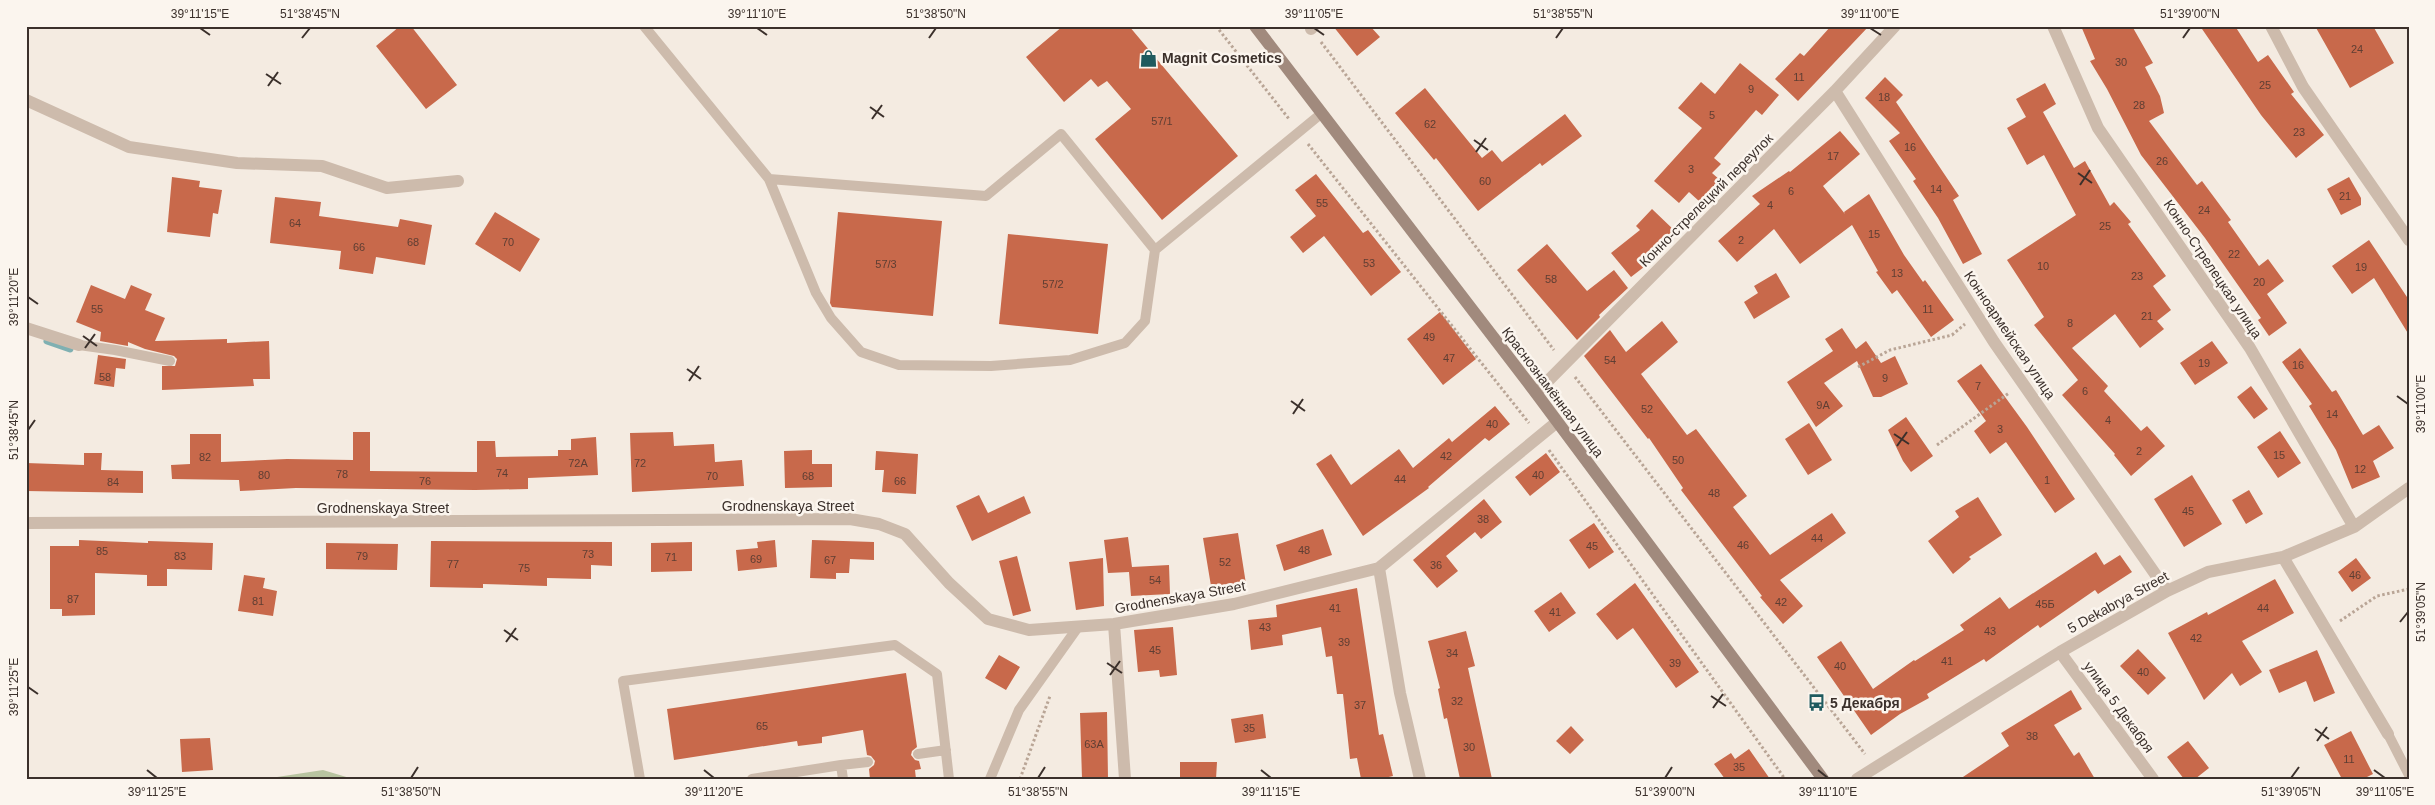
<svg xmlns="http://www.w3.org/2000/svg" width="2435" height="805" font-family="Helvetica,sans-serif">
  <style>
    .green { fill: #b8c4a0 }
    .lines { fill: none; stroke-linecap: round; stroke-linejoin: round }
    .stream { stroke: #7fb0b2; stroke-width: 7 }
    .building { fill: #c8694b }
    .path { stroke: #b9a596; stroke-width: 3; stroke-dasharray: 2.5 2.5; stroke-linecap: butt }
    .lane { stroke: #cdbbac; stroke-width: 10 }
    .street { stroke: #cdbbac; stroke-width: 12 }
    .secondary { stroke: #a18a7d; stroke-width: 12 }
    .ticks { fill: none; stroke: #3b302b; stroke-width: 2 }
    .labels { text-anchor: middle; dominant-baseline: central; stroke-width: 5; stroke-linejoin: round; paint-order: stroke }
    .number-label { font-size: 11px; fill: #5e3e33 }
    .poi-label { font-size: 14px; font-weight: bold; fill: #3b302b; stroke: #fbf5ee; text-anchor: start }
    .street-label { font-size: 14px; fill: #3b302b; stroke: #fbf5ee }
    .neatline { fill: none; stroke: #3b302b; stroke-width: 2 }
    .ticks-label { font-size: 12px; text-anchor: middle; fill: #3b302b }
  </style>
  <rect width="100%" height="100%" fill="#f4ebe1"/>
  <path class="green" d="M323 770 353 779H264Z"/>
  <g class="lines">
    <path class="stream" d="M47 341 70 349"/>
  </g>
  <path class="building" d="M400 26H411L457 85 426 109 376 46Z
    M1063 26H1129L1238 156 1162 220 1095 139 1131 109 1107 81 1098 87 1091 79 1064 102 1026 57Z
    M1333 26H1370L1380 37 1357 56Z
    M1831 26H1869L1798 101 1775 79 1800 53 1804 56Z
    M2081 26H2132L2153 63 2145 67 2160 96 2164 113 2149 121 2197 185 2202 181 2231 220 2228 222 2259 266 2268 259 2284 281 2267 294 2287 323 2269 336 2258 320 2261 318 2205 238 2141 155 2107 89 2090 61 2095 59Z
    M2200 26H2235L2258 62 2268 55 2294 92 2291 94 2324 135 2296 158 2261 115Z
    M2315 26H2373L2394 63 2350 88Z
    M1740 63 1779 95 1762 115 1756 110 1714 158 1721 164 1712 173 1720 180 1700 202 1689 192 1679 203 1654 181 1702 128 1678 108 1701 82 1715 94Z
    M1885 77 1903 95 1896 102 1959 196 1953 200 1982 254 1963 264 1938 218 1913 181 1916 179 1889 141 1900 133 1865 98Z
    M2045 83 2056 104 2043 112 2074 168 2085 161 2110 206 2114 202 2131 222 2128 224 2166 276 2153 286 2171 310 2157 321 2164 329 2140 348 2115 314 2072 348 2108 386 2104 391 2141 431 2147 426 2165 446 2131 476 2114 455 2115 454 2062 395 2078 380 2034 325 2044 317 2007 260 2076 215 2044 155 2027 165 2007 128 2026 117 2016 99Z
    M1425 88 1482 158 1492 150 1502 162 1565 114 1582 136 1542 166 1540 163 1478 211 1436 158 1434 160 1395 113Z
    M1840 131 1860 154 1823 186 1845 214 1844 212 1869 194 1904 255 1923 282 1925 280 1954 320 1931 337 1897 290 1892 294 1876 272 1878 271 1852 225 1800 264 1774 229 1737 262 1718 241 1760 204 1752 196 1789 171 1790 172Z
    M1316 174 1363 233 1368 230 1401 272 1371 296 1324 236 1303 253 1290 237 1316 216 1295 190Z
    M172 177 200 181 199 187 222 190 218 214 213 213 210 237 167 232Z
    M2349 177 2361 198V205L2341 215 2327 189Z
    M275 197 321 202 319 216 398 227 400 219 432 225 425 265 376 257 373 274 339 269 341 251 270 243Z
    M1652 209 1675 231 1650 257 1653 260 1631 277 1611 253 1640 230 1636 226Z
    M495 212 540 239 520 272 475 244Z
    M838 212 942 221 933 316 832 307 830 303Z
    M1008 234 1108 244 1098 334 999 324Z
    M2369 240 2409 300V335L2374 278 2352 294 2332 266Z
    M1547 244 1587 291 1614 270 1628 288 1599 315 1600 317 1577 340 1517 270Z
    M1776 273 1790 297 1754 319 1744 302 1758 293 1754 286Z
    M91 285 125 299 131 285 152 294 145 310 165 318 155 341 227 339V343L269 341 270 379H253L254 386 162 390V366H175L177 359 174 356 145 349 128 342V346L100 341 101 332 76 322Z
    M1440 312 1476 359 1443 385 1407 339Z
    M1662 321 1678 342 1641 374 1687 435 1696 429 1747 496 1733 507 1770 555 1832 513 1846 533 1780 580 1803 606 1783 624 1760 597 1762 596 1681 490 1683 488 1649 438 1648 439 1584 356 1610 330 1626 352Z
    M1842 328 1856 349 1866 341 1881 363 1895 356 1908 384 1881 397H1873L1857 361 1824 383 1843 406 1816 427 1787 382 1833 351 1825 339Z
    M2212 341 2228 363 2195 385 2180 363Z
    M2300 348 2332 392 2336 390 2363 435 2379 425 2394 448 2373 461 2380 477 2352 489 2336 450 2309 406 2312 404 2282 362Z
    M98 355 126 359 125 369 116 368 114 387 94 384Z
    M1981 364 2027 427 2075 499 2055 513 2006 442 1990 454 1974 431 1986 421 1957 381Z
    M2251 386 2268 409 2254 419 2237 397Z
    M1495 406 1510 424 1489 441 1485 438 1428 487 1429 488 1363 536 1316 464 1331 454 1351 485 1399 449 1413 468 1449 438 1452 442Z
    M1906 417 1933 456 1911 472 1903 461 1888 430Z
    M1809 423 1832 460 1808 475 1785 439Z
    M2280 431 2301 463 2278 478 2257 447Z
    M353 432H370V471L477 472V441H495L496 457 558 456V450H571V439L596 437 598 475 528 478V489L475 490 296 488 240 491 239 480 172 479 171 465 190 464V434H221V462L287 459 353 460Z
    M673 432 674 446 714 444 715 462 742 460 744 486 632 492 630 433Z
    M812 450V464H832V487L785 488 784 451Z
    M876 451 918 454 916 494 882 492 884 470H875Z
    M84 453H102L101 470 143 471V493L26 491V463L84 465Z
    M1546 453 1560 472 1530 496 1515 477Z
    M2192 475 2222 524 2184 547 2154 499Z
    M2249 490 2263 514 2246 524 2232 500Z
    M979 495 988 513 1024 496 1031 513 972 541 956 506Z
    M1978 497 2002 535 1969 557 1971 559 1953 574 1928 541 1959 517 1955 511Z
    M1484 499 1502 522 1481 539 1475 532 1446 556 1458 571 1437 588 1413 560Z
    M1594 523 1614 552 1589 569 1569 540Z
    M1323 529 1332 555 1284 571 1276 545Z
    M1238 533 1246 584 1212 592 1203 538Z
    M1128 537 1132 567 1169 565 1170 594 1131 596 1129 572 1108 573 1104 540Z
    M79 540 148 543V541L213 543 212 570 167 569V586H147V575L95 573V615L62 616V609H50V546H79Z
    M775 540 777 567 738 571 736 550 758 548 757 542Z
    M812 540 874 542V560L850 559 849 573H836V579L810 578Z
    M431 541 612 542V566L591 565V579L547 578V586L483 584V588L430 587Z
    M692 542V571L651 572V543Z
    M326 543 398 544 397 570 326 569Z
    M2096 552 2104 565 2120 555 2132 572 2098 594 2095 590 2040 628 2038 625 1986 662 1984 659 1927 694 1929 698 1900 714 1871 735 1817 657 1841 641 1873 689 1914 660 1915 661 1964 630 1960 625 2000 597 2009 609Z
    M1017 556 1031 611 1013 616 999 561Z
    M1103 558 1104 606 1076 610 1069 562Z
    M2356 558 2371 578 2352 592 2338 572Z
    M244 575 265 578 263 588 277 591 273 616 238 611Z
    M2275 579 2294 613 2242 641 2262 672 2240 686 2232 673 2204 700 2168 633 2207 612 2208 615Z
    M1635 583 1699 672 1676 688 1633 628 1617 640 1596 614Z
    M1357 588 1379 735 1383 734 1393 776 1380 779H1361L1357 758 1350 759 1343 694H1337L1332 656 1326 657 1321 627 1282 635 1283 645 1251 650 1248 620 1277 617 1276 605Z
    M1561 592 1576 613 1549 632 1534 611Z
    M1173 627 1177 675 1160 677 1159 670 1138 672 1134 630Z
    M1466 631 1475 666 1468 668 1492 779H1460L1447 718 1444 719 1438 689 1440 688 1428 641Z
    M2138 649 2166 678 2148 695 2120 666Z
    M2317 650 2335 693 2314 702 2306 681 2279 693 2269 670Z
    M999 655 1020 667 1006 690 985 678Z
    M906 673 917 747 912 751 911 755 915 760 919 761 921 769 915 770 916 779H870L869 769 874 765 875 761 871 756 867 755 863 730 822 737V743L798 746 797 741 674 760 667 709Z
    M2071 690 2082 709 2054 725 2074 756 2079 752 2095 779H1960L2009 746 2001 733Z
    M1107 712 1108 779H1082L1080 713Z
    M1263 714 1266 738 1235 743 1231 719Z
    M1571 726 1584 740 1570 754 1556 741Z
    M2351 731 2373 774 2363 779H2342L2324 745Z
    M210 738 213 770 182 772 180 739Z
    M2188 741 2209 768 2195 779H2184L2167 757Z
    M1749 749 1770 779H1725L1714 764 1731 753 1735 759Z
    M1180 762H1217L1216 779H1180Z"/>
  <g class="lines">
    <path class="path" d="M1216 26 1289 119
      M1321 42 1554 350
      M1308 144 1529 423
      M1858 367 1890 350 1952 335 1965 324
      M1575 377 1865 754
      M1937 445 2009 393
      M1549 450 1785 779
      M2340 621 2377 596 2409 589
      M1020 779 1050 696"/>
    <path class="lane" d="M644 26 769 179 986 196 1061 134 1155 250 1322 113
      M769 179 816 293 831 318 861 352 899 365 991 366 1070 360 1125 343 1145 321 1155 250
      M79 345 115 350 170 361
      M2388 734 2409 775
      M918 754 946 750
      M841 765 868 762
      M640 779 623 681 895 645 937 674 949 779
      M752 779 841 765 843 779
      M990 779 1019 710 1078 627"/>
    <path class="street" d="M2053 26 2098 128 2250 348 2354 527
      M2271 26 2303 87 2409 240
      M1311 29 1314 26
      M1835 91 1994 342 2167 591
      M26 100 129 147 237 163 322 166 387 188 458 181
      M26 328 79 345
      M1536 393 1835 91 1895 26
      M26 523 850 519 879 524 905 534 949 583 988 619 1029 630 1114 624 1234 604 1379 568 1400 693 1420 779
      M2283 557 2388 734
      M1379 568 1557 422
      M1114 624 1125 779
      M2060 652 2153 779
      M1857 779 2060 652 2167 591 2208 572 2283 557 2354 527 2409 488"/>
    <path class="secondary" d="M1255 26 1536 393 1823 779"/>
  </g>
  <path class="ticks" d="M200 28 210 35M757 28 767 35M1314 28 1324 35M1870 28 1881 35M302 38 310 28M929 38 936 28M1556 38 1563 28M2183 38 2190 28M266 74 281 84M268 86 278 72M870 107 884 117M872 119 882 105M1474 140 1488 150M1476 152 1486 138M2078 173 2092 183M2080 185 2090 170M28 297 38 304M83 336 97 346M85 348 95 334M687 369 701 379M689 381 699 366M2397 396 2408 404M1291 401 1305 411M1293 414 1303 399M28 430 35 420M1894 434 1909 444M1897 446 1907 432M2400 622 2408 612M504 630 518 640M506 642 516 628M1107 663 1122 673M1110 675 1120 661M28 687 38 694M1711 696 1726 706M1713 708 1723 694M2315 729 2329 739M2317 741 2327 727M147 770 157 778M704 770 714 778M1261 770 1271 778M1818 770 1828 778M2374 770 2385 778M411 778 418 767M1038 778 1045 767M1665 778 1672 767M2291 778 2299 767"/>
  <defs>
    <symbol id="shop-bare" viewBox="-9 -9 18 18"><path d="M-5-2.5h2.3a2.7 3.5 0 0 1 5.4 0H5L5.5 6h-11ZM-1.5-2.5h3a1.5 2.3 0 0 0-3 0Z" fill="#1f5a5e" stroke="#fbf5ee" stroke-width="2.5" paint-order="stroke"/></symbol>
    <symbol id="bus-bare" viewBox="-9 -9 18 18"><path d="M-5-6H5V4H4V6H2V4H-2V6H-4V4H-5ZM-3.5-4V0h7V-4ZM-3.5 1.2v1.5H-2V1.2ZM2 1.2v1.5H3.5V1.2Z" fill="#1f5a5e" stroke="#fbf5ee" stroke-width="2.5" paint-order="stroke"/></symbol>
  </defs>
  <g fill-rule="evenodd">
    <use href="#shop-bare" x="1136" y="46" width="25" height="25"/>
    <use href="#bus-bare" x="1804" y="690" width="25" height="25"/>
  </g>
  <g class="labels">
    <g class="number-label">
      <text x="2357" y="49">24</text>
      <text x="2121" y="62">30</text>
      <text x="1799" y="77">11</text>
      <text x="2265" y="85">25</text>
      <text x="1751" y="89">9</text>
      <text x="1884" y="97">18</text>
      <text x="2139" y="105">28</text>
      <text x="1712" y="115">5</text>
      <text x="1162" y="121">57/1</text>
      <text x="1430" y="124">62</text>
      <text x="2299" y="132">23</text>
      <text x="1910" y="147">16</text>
      <text x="1833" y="156">17</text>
      <text x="2162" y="161">26</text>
      <text x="1691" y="169">3</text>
      <text x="1485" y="181">60</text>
      <text x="1936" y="189">14</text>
      <text x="1791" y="191">6</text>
      <text x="2345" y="196">21</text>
      <text x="1322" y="203">55</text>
      <text x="1770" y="205">4</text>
      <text x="2204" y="210">24</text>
      <text x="295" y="223">64</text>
      <text x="2105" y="226">25</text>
      <text x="1874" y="234">15</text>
      <text x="1741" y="240">2</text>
      <text x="413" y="242">68</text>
      <text x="508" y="242">70</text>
      <text x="359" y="247">66</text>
      <text x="2234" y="254">22</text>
      <text x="1369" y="263">53</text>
      <text x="886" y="264">57/3</text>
      <text x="2043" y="266">10</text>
      <text x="2361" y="267">19</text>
      <text x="1897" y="273">13</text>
      <text x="2137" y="276">23</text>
      <text x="1551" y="279">58</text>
      <text x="2259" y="282">20</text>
      <text x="1053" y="284">57/2</text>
      <text x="97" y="309">55</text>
      <text x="1928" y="309">11</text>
      <text x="2147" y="316">21</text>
      <text x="2070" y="323">8</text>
      <text x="1429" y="337">49</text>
      <text x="1449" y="358">47</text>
      <text x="1610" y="360">54</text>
      <text x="2204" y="363">19</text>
      <text x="2298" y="365">16</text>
      <text x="105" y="377">58</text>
      <text x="1885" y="378">9</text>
      <text x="1978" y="386">7</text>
      <text x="2085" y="391">6</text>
      <text x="1823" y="405">9А</text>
      <text x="1647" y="409">52</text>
      <text x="2332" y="414">14</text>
      <text x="2108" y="420">4</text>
      <text x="1492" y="424">40</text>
      <text x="2000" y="429">3</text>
      <text x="2139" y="451">2</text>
      <text x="2279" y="455">15</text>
      <text x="1446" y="456">42</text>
      <text x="205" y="457">82</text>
      <text x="1678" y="460">50</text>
      <text x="578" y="463">72А</text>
      <text x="640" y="463">72</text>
      <text x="2360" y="469">12</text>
      <text x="502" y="473">74</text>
      <text x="342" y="474">78</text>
      <text x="264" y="475">80</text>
      <text x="1538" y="475">40</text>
      <text x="712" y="476">70</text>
      <text x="808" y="476">68</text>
      <text x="1400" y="479">44</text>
      <text x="2047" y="480">1</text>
      <text x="425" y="481">76</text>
      <text x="900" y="481">66</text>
      <text x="113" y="482">84</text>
      <text x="1714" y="493">48</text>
      <text x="2188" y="511">45</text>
      <text x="1483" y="519">38</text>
      <text x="1817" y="538">44</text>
      <text x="1743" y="545">46</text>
      <text x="1592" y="546">45</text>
      <text x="1304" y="550">48</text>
      <text x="102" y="551">85</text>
      <text x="588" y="554">73</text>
      <text x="180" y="556">83</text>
      <text x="362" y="556">79</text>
      <text x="671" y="557">71</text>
      <text x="756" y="559">69</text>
      <text x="830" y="560">67</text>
      <text x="1225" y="562">52</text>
      <text x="453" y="564">77</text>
      <text x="1436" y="565">36</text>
      <text x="524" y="568">75</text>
      <text x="2355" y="575">46</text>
      <text x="1155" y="580">54</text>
      <text x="73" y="599">87</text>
      <text x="258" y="601">81</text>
      <text x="1781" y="602">42</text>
      <text x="2045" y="604">45Б</text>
      <text x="1335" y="608">41</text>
      <text x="2263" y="608">44</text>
      <text x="1555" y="612">41</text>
      <text x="1265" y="627">43</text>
      <text x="1990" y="631">43</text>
      <text x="2196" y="638">42</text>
      <text x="1344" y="642">39</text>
      <text x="1155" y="650">45</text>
      <text x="1452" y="653">34</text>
      <text x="1947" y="661">41</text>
      <text x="1675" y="663">39</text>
      <text x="1840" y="666">40</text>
      <text x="2143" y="672">40</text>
      <text x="1457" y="701">32</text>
      <text x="1360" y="705">37</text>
      <text x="762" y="726">65</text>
      <text x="1249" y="728">35</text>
      <text x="2032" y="736">38</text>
      <text x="1094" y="744">63А</text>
      <text x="1469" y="747">30</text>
      <text x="2349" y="759">11</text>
      <text x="1739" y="767">35</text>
    </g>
    <g class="poi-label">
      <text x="1162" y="58">Magnit Cosmetics</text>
      <text x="1830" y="703">5 Декабря</text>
    </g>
    <g class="street-label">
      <text transform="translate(1706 200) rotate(-45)">Конно-стрелецкий переулок</text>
      <text transform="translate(2213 269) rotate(56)">Конно-Стрелецкая улица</text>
      <text transform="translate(2010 335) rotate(56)">Конноармейская улица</text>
      <text transform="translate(1553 392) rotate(53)">Краснознамённая улица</text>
      <text x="788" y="506">Grodnenskaya Street</text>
      <text x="383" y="508">Grodnenskaya Street</text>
      <text transform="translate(1180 597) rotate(-10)">Grodnenskaya Street</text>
      <text transform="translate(2118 602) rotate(-29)">5 Dekabrya Street</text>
      <text transform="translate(2119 707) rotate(54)">улица 5 Декабря</text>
    </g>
  </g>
  <rect width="2435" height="805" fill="none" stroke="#fbf5ee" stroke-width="55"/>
  <rect x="28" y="28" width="2380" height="750" class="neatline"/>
  <g class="ticks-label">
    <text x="200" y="18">39°11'15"E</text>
    <text x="310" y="18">51°38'45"N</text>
    <text x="757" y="18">39°11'10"E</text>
    <text x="936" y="18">51°38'50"N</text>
    <text x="1314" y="18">39°11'05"E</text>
    <text x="1563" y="18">51°38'55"N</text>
    <text x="1870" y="18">39°11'00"E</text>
    <text x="2190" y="18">51°39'00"N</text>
    <text transform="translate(14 297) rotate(-90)" y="4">39°11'20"E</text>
    <text transform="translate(2421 404) rotate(-90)" y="4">39°11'00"E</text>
    <text transform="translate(14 430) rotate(-90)" y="4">51°38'45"N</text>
    <text transform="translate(2421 612) rotate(-90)" y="4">51°39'05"N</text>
    <text transform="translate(14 687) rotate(-90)" y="4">39°11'25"E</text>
    <text x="157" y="796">39°11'25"E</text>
    <text x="411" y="796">51°38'50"N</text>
    <text x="714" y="796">39°11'20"E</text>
    <text x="1038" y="796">51°38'55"N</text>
    <text x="1271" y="796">39°11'15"E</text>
    <text x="1665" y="796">51°39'00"N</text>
    <text x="1828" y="796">39°11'10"E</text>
    <text x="2291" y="796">51°39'05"N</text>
    <text x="2385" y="796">39°11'05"E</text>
  </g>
</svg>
